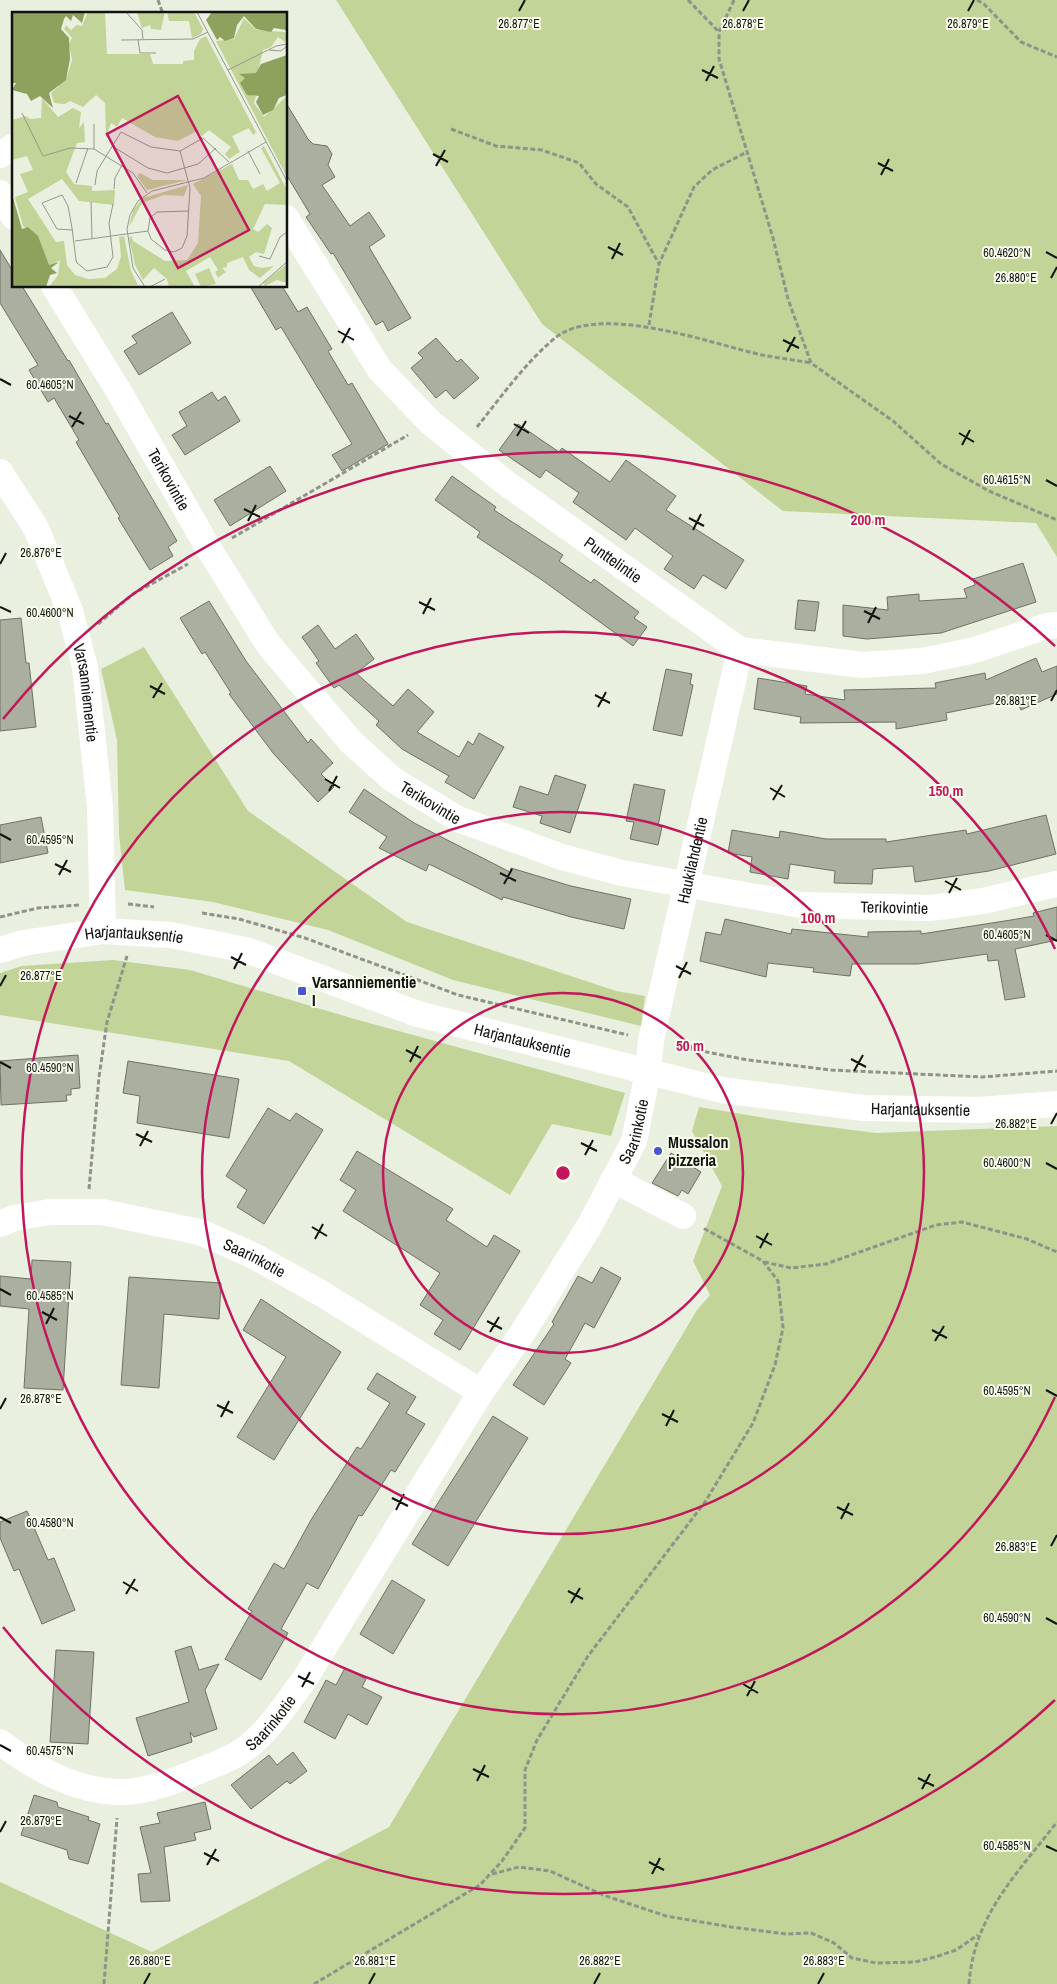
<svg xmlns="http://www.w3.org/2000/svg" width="1057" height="1984" font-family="'Archivo Narrow',sans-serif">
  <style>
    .green { fill: #c2d498 }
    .building { fill: #aaafa0; stroke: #6e7265 }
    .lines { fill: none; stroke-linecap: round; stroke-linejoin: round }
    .path { stroke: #8f9388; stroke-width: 3; stroke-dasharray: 5 2.5; stroke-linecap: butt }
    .minor { stroke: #fff; stroke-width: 26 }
    .ticks { fill: none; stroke: #11130e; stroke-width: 2 }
    .ring { fill: none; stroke: #c2185b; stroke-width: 2.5 }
    .poi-dot { fill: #4657cc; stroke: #f8fded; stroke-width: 2 }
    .labels { text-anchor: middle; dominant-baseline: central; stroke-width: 4; stroke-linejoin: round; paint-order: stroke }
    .street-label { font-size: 16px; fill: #11130e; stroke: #f8fded }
    .poi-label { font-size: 16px; font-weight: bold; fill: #11130e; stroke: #f8fded; text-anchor: start }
    .inset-road { fill: none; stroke: #93988c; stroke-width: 1 }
    .view { fill: #c2185b; fill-opacity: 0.15; stroke: #c2185b; stroke-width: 2.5 }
    .inset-edge { fill: none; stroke: #11130e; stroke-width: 2.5 }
    .ticks-label { font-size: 12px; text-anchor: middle; fill: #11130e; stroke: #f8fded; stroke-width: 4; stroke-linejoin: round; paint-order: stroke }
    .centre { fill: #c2185b; stroke: #f8fded; stroke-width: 2.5 }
    .ring-label { font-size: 15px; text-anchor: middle; font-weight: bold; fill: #c2185b; stroke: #f8fded; stroke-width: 4; stroke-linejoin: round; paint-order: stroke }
  </style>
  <rect width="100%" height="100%" fill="#eaf0e0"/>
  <path class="green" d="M336 0H1057V557L1036 523 783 511 542 324Z
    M144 647 248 811 407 922 616 991 645 996 641 1026 453 980 328 930 213 902 125 890 119 834 117 740 101 669Z
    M113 960 190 970 351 1018 625 1093 611 1136 552 1124 510 1195 289 1061 0 1015V973L22 966Z
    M699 1107 790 1122 876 1133 1057 1126V1984H0V1882L152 1952 389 1827 697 1310 710 1295 693 1261 722 1186 692 1131Z"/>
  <path class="building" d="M286 103 308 139 313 144 327 146 332 154 328 165 335 177 322 185 350 226 369 212 385 236 369 247 411 318 388 331 383 321 376 325 333 253 331 254 306 217 310 214 286 174Z
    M0 250 14 273V286H22L68 361 69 360 106 424 108 423 177 541 168 547 173 556 150 570 118 518 120 517 76 442 79 440 54 398 48 402 29 370 38 365 0 303Z
    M250 286H282L298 312 307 307 332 349 328 351 348 385 352 383 388 444 342 471 332 455 352 444 281 327 276 330Z
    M172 312 191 343 139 375 124 351 137 343 132 336Z
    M436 338 457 362 461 359 479 378 454 399 446 390 436 398 411 368 423 358 418 353Z
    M212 392 218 401 225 396 240 421 185 455 172 435 187 426 179 412Z
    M518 424 559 452 562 448 610 482 626 460 676 496 666 510 744 560 726 589 703 575 694 589 664 569 673 556 635 528 626 540 573 502 579 493 546 470 540 478 499 450Z
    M270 466 286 491 230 526 214 500Z
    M452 476 496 507 494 510 563 555 559 561 591 583 594 579 639 612 634 618 647 627 633 646 542 580 477 537 480 532 435 500Z
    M1023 563 1036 602 941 633 867 639 843 636V605L888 610 887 597 919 594V601L967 598 964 589 975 585 973 579Z
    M798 600 819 602 815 631 795 629Z
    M209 601 246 661 308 743 311 739 333 763 321 774 334 787 318 802 273 753 229 694 231 693 205 652 202 654 180 618Z
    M21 618 26 663H29L36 727 0 731V620Z
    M318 625 335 649 356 634 374 659 356 673 393 706 408 689 434 712 417 732 459 757 468 741 473 745 479 733 504 747 474 799 445 782 449 776 402 749 376 725 379 721 339 685 334 688 316 663 319 661 302 637Z
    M1036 658 1042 672 1057 666V694L1021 710 1016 699 946 713 947 720 896 729V722L800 723 801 717 754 709 758 678 807 686 805 694 845 700 844 690 936 688 935 683 985 673 986 680Z
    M666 669 692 674 690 684 693 685 682 736 653 730Z
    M555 775 586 785 570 833 540 823 542 816 513 807 520 786 548 795Z
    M634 784 665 790 658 826 662 827 658 845 630 839 634 822 626 821Z
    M364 789 414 823 510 872 511 868 571 886 631 899 624 929 571 917 503 897 502 900 429 864 426 871 379 848 387 837 349 812Z
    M1046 815 1056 854 989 871 915 882 913 866 873 869 872 884 834 883 835 871 790 864 788 879 750 872 752 857 728 853 732 830 779 838 780 831 826 839H886V842L966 830 967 834Z
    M41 817 48 853 0 863V825Z
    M1057 907V940L1015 949 1025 997 1005 1000 998 960 988 961 987 954 918 964H852L850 976 813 972 814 968 768 963 766 977 700 961 706 932 721 935 725 919 791 934 792 929 868 937V932L921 931V934L1011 920 1034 916 1033 913Z
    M78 1055 80 1088 71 1089V1095H66L67 1101 1 1105 0 1061Z
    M128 1061 239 1079 229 1138 137 1123 140 1096 123 1093Z
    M268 1108 290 1121 296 1113 323 1130 264 1224 237 1207 247 1190 226 1176Z
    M357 1151 453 1209 446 1220 487 1247 494 1235 520 1251 460 1350 434 1334 443 1320 420 1305 440 1273 343 1211 356 1190 340 1180Z
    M671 1153 701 1172 688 1194 682 1190 678 1196 652 1183Z
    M32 1260 71 1262 63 1390 24 1388 29 1309 0 1306V1276L31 1279Z
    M601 1267 621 1278 594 1328 585 1323 565 1359 571 1363 544 1405 513 1385 554 1324 552 1322 578 1276 592 1283Z
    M129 1277 221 1283 219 1319 164 1314 159 1388 121 1385Z
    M261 1299 341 1352 274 1460 237 1437 286 1357 243 1330Z
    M377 1373 416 1397 406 1413 425 1424 395 1472 391 1470 362 1516 359 1515 318 1589 307 1583 281 1629 288 1633 261 1680 225 1659 252 1611 248 1609 274 1563 284 1569 311 1520 357 1447 361 1449 390 1403 367 1389Z
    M493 1416 528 1438 448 1566 412 1544Z
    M27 1511 48 1560 54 1558 75 1610 42 1624 19 1569 14 1571 0 1538V1522Z
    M392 1580 425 1600 393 1654 360 1634Z
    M191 1646 199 1670 219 1664 205 1690 217 1729 194 1737 190 1732 192 1742 148 1756 136 1718 189 1702 175 1651Z
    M56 1650 94 1652 88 1744 50 1742Z
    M345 1668 366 1679 362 1687 382 1697 367 1725 348 1714 335 1739 304 1722 326 1680 336 1685Z
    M293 1752 307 1771 290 1784 287 1781 251 1809 231 1785 269 1755 277 1765Z
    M34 1795 57 1802 58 1807 89 1817 88 1820 100 1824 88 1864 69 1859 67 1850 21 1835Z
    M205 1802 211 1829 194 1833 196 1840 164 1847 170 1901 141 1902 138 1874 151 1873 140 1827 160 1823 157 1813Z"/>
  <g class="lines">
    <path class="path" d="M158 0 163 14
      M688 0 719 32
      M734 0 719 32V59L773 238 788 299 811 363 893 421 941 464 989 491 1057 520
      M977 0 984 4 1021 42 1057 57
      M451 129 496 146 542 150 579 163 596 184 628 207 659 264
      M649 325 659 264 694 187 712 170 747 152
      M477 427C501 397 525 363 555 338 600 302 712 344 762 355 778 358 795 360 811 363
      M232 538 408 435
      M98 624 133 594 188 564
      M128 904 154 907
      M202 913 239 919 305 938 458 995 628 1035
      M0 917 38 908 79 905
      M675 1046 748 1060 831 1070 982 1077 1057 1071
      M89 1189 99 1077 107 1022 127 956
      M764 1262 791 1268 826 1264 936 1225 962 1222 1027 1239 1057 1252
      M492 1874 519 1867 550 1871 603 1895 666 1916 731 1927 786 1934 811 1933 834 1943 852 1958 876 1963 915 1962 935 1957 956 1950 978 1935
      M104 1984 117 1818
      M314 1984 480 1885 502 1861 525 1828V1770L537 1740 588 1656 705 1502 753 1423 775 1365 783 1328 778 1281 763 1261 703 1228
      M969 1984C974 1915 1017 1874 1057 1822"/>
    <g class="minor">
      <path d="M0 155 14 146"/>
      <path d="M0 193 14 217"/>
      <path id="s1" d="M286 218 380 370 431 423 506 483 740 650 863 665 922 661 975 650 1047 626 1057 625"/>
      <path id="s2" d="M54 286 121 395 206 544 268 644 351 742 392 779 458 819 562 857 622 873 801 905 930 908 983 901 1057 884"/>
      <path id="s3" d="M0 472 36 528 70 611 85 667 100 807 103 931"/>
      <path id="s4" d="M0 950 23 943 103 931 170 935 246 950 418 1014 721 1090 863 1108 979 1110 1057 1104"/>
      <path d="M614 1180 683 1216"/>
      <path id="s5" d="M0 1224 14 1218 50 1212H102L200 1232 252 1255 319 1292 481 1392"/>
      <path id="s6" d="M0 1742C33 1767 76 1791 118 1792 142 1793 178 1780 199 1771 216 1764 236 1757 250 1745 272 1727 289 1700 306 1677L481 1392 523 1332 590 1225 634 1141 648 1072 651 1040 740 650"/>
    </g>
  </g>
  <path class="ticks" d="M519 11 525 0M743 11 749 0M968 11 974 0M702 70 718 78M706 81 714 66M433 154 448 162M878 163 893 171M436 166 445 150M881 175 889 159M608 247 623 255M1046 252 1057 258M612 259 620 243M1051 278 1057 267M338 331 354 340M783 340 799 348M342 343 350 328M787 352 795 337M0 379 11 385M69 416 84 424M514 424 529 433M72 427 81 412M959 433 974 442M517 436 526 421M962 445 970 430M1046 480 1057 486M244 509 260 517M689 518 704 526M248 521 256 505M693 530 701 514M0 564 6 553M419 602 435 610M0 607 11 612M864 611 880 619M423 614 431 598M868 623 876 607M150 686 165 694M595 695 610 703M153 698 162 683M1051 701 1057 690M598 707 606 692M325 779 340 788M770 788 785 797M329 791 337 776M773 800 782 785M0 834 11 840M55 864 71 872M500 873 516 881M59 875 67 860M945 881 961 890M504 884 512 869M949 893 957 878M1046 935 1057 941M231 957 246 965M676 966 691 974M234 969 242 953M679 978 687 962M0 986 6 975M406 1050 421 1058M851 1059 866 1067M0 1062 11 1068M410 1062 418 1046M854 1071 863 1055M1051 1124 1057 1113M136 1134 152 1142M581 1143 597 1151M140 1146 148 1131M585 1155 593 1140M1046 1163 1057 1169M312 1227 327 1236M756 1236 772 1245M315 1239 323 1224M760 1248 768 1233M0 1289 11 1295M42 1312 57 1320M487 1321 502 1329M46 1324 54 1308M932 1330 947 1338M490 1332 499 1317M935 1341 944 1326M1046 1390 1057 1396M217 1405 233 1413M0 1409 6 1398M662 1414 678 1422M221 1417 229 1401M666 1426 674 1410M392 1498 408 1506M837 1507 853 1515M396 1510 404 1494M0 1517 11 1523M841 1519 849 1503M1051 1546 1057 1535M123 1582 138 1591M568 1591 583 1599M126 1594 135 1579M571 1603 580 1588M1046 1618 1057 1624M298 1676 314 1684M743 1684 758 1693M302 1687 310 1672M747 1696 755 1681M0 1745 11 1751M473 1769 489 1777M918 1778 934 1786M477 1781 485 1765M922 1789 930 1774M0 1832 6 1821M1046 1846 1057 1851M204 1853 219 1861M649 1862 664 1870M207 1865 216 1849M652 1874 660 1858M144 1984 150 1973M369 1984 375 1973M594 1984 600 1973M818 1984 824 1973"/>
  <g class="ring">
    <circle cx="563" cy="1173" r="180"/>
    <circle cx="563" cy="1173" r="361"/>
    <path d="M1055 1397A541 541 0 1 1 1055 949"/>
    <path d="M1055 1700A721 721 0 0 1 3 1627M3 719A721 721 0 0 1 1055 646"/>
  </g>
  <g class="poi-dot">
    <rect x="297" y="986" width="10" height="10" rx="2.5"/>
    <circle cx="658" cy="1151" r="5"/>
  </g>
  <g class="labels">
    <g class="street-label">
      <text stroke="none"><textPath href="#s2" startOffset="225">Terikovintie</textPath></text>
      <text stroke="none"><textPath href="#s1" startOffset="480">Punttelintie</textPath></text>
      <text stroke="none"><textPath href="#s3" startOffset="240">Varsanniementie</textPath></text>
      <text stroke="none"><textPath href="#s2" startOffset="646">Terikovintie</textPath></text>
      <text stroke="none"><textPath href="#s6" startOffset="1276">Haukilahdentie</textPath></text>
      <text stroke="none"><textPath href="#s2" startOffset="1126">Terikovintie</textPath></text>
      <text stroke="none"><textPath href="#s4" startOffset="136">Harjantauksentie</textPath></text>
      <text stroke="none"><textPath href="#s4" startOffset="541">Harjantauksentie</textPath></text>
      <text stroke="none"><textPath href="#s4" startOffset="946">Harjantauksentie</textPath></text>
      <text stroke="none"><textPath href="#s6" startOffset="998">Saarinkotie</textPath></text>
      <text stroke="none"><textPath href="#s5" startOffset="264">Saarinkotie</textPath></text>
      <text stroke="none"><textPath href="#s6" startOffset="302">Saarinkotie</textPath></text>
    </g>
    <g class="poi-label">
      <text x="312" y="982">Varsanniementie<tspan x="312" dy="18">I</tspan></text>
      <text x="668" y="1142">Mussalon<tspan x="668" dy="18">pizzeria</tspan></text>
    </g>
  </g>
  <g transform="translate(12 12)">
    <rect width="275" height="275" fill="#eaf0e0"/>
    <path d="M76 0H93L95 42H138L141 52H171V49L182 48V39L188 27 194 24 244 120 241 123 237 116 220 124 228 140 217 147 213 142 219 135 197 118 190 124 183 120 166 129 143 125 110 106 105 115 99 111 94 126 93 91 84 83 71 95 58 89 53 92 42 91 39 81 47 74 44 62 55 65 60 48 57 32 60 26 52 17 54 13 59 18 65 13 70 14ZM125 0H153L149 18 139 17 138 13 130 16ZM155 0H182L191 17 189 22 180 26 177 9H157ZM232 6 244 18 273 20 275 25 273 30 266 25 259 35 251 38 240 84H244L242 91 252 105 275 84V165L204 29 222 27ZM30 86 46 105 61 96 69 100 67 116 72 110 73 130 65 131 54 160 62 172 80 174V179L103 178 102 193 67 189 50 167 16 187 44 230 52 229 55 253 63 263 76 267 93 266 105 257 109 244 107 225 112 224 119 259 126 273 37 275 46 263 48 248 35 256 20 221 11 214 3 185 16 180 8 162 21 158 15 144 0 148V108L14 104 18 107 29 106ZM252 134 275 178V193L253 192 241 217 246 220 255 212 260 216 252 242 244 240 237 245 242 254 250 256 262 254 248 266 237 258 231 245 215 251V255L210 256 214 260 206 266 203 260 206 258 198 245 174 259 183 275H157L155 267 142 256 131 268 123 253 117 226 120 224 121 229 153 249 175 248 186 231 189 184 181 172 220 152 227 168H236L241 177 251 172 255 179 268 171 249 136ZM128 161 141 168H175L135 178 125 164ZM176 173 172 184 152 183 130 191 117 215 121 198 131 186ZM275 252V271L265 268 253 274 251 271ZM197 256 204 272 189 275 183 262Z" fill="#c2d498"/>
    <path d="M0 0H73L70 11 61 3 59 9 54 4 52 7 49 17 57 26 58 47 54 68 37 81 41 96 28 84 19 89 15 82 0 78 4 71H0ZM200 0H275V23L274 18 262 16 259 20 244 17 232 4 225 13 222 26 213 29 208 25 205 28 194 8ZM275 43V83L267 86 261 98 251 103 244 90 247 84 235 83 228 71 233 66 227 62 244 61 249 52ZM0 182 10 217 16 215 26 224 37 253 47 250 39 256 45 261 38 263 34 275H0Z" fill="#8ea25d"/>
    <path class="inset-road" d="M114 0 130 18 131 27M185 0 275 169M109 28 181 27 196 20M126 28 128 41H144M257 38 269 39 275 34M216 58 264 34 275 32M10 101 31 144 58 136 82 137 121 161 135 181M82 112V137M100 134 136 156 155 161 186 152 204 136M236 139 248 162M64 171 76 136M83 173 85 159 109 120 139 135 168 139 191 126 217 150M102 177 103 166 110 153M79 190 80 226M61 218 45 217 30 191 50 183 56 194 60 216 64 248 65 251 75 259 95 255 101 245 97 211 101 192M136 219 138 206 145 200 177 199M63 229 136 219 139 227 153 238 162 240 170 236 175 224 178 176 168 139M247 244 258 247 268 225 275 220M133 275 121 256 115 217 118 203 126 189 140 179 192 166 254 130M138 275 153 267M246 275 275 250"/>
    <path class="view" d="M166 84 237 218 166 256 95 122Z"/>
    <rect width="275" height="275" class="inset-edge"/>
  </g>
  <g class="ticks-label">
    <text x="519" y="28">26.877°E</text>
    <text x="743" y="28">26.878°E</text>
    <text x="968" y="28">26.879°E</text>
    <text x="1007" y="257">60.4620°N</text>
    <text x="1016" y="282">26.880°E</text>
    <text x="50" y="389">60.4605°N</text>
    <text x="1007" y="484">60.4615°N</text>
    <text x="41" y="557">26.876°E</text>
    <text x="50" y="617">60.4600°N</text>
    <text x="1016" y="705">26.881°E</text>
    <text x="50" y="844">60.4595°N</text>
    <text x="1007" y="939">60.4605°N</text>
    <text x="41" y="980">26.877°E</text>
    <text x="50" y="1072">60.4590°N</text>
    <text x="1016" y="1128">26.882°E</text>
    <text x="1007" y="1167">60.4600°N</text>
    <text x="50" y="1300">60.4585°N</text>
    <text x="1007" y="1395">60.4595°N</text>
    <text x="41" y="1403">26.878°E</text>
    <text x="50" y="1527">60.4580°N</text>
    <text x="1016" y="1551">26.883°E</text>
    <text x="1007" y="1622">60.4590°N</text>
    <text x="50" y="1755">60.4575°N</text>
    <text x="41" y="1825">26.879°E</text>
    <text x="1007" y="1850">60.4585°N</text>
    <text x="150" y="1965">26.880°E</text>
    <text x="375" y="1965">26.881°E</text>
    <text x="600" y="1965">26.882°E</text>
    <text x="824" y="1965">26.883°E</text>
  </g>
  <circle cx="563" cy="1173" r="8" class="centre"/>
  <g class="ring-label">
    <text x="868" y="525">200 m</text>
    <text x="946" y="796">150 m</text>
    <text x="818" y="923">100 m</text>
    <text x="690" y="1051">50 m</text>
  </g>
</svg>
